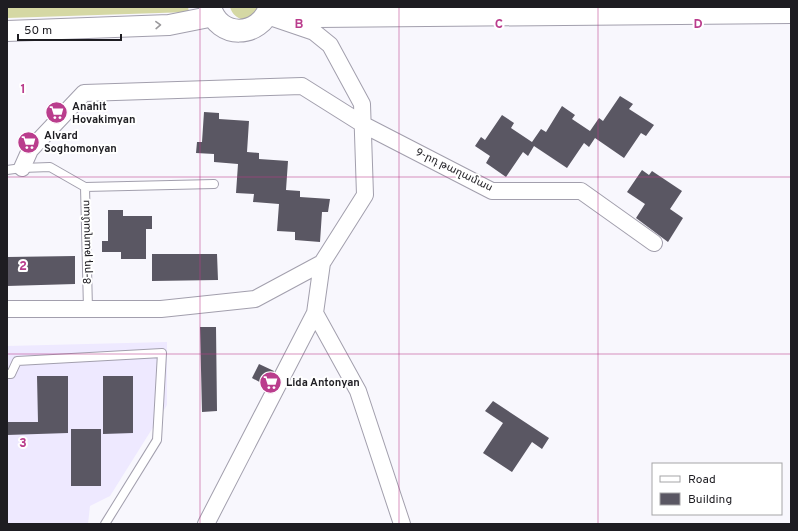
<svg xmlns="http://www.w3.org/2000/svg" width="798" height="531" font-family="Overpass,'Noto Sans Armenian',sans-serif">
  <style>
    .built { fill: #eee9ff }
    .green { fill: #d5d8a4 }
    .building { fill: #5a5763 }
    .lines { fill: none; stroke-linecap: round; stroke-linejoin: round }
    .service-casing { stroke: #a29fad; stroke-width: 10 }
    .minor-casing { stroke: #a29fad; stroke-width: 18 }
    .tertiary-casing { stroke: #a29fad; stroke-width: 22 }
    .secondary-casing { stroke: #a29fad; stroke-width: 24 }
    .service { stroke: #fff; stroke-width: 8 }
    .minor { stroke: #fff; stroke-width: 16 }
    .tertiary { stroke: #fff; stroke-width: 20 }
    .secondary { stroke: #fff; stroke-width: 22 }
    .oneway { stroke: #9a999c }
    .grid { fill: none; stroke: #ba3d8d; stroke-width: 1; stroke-opacity: 0.55 }
    .labels { text-anchor: middle; dominant-baseline: central; stroke-width: 4; stroke-linejoin: round; paint-order: stroke }
    .poi-label { font-size: 11px; font-weight: bold; fill: #1e1d22; stroke: #fff; text-anchor: start }
    .street-label { font-size: 11px; fill: #1e1d22; stroke: #fff }
    .grid-label { font-size: 13px; text-anchor: middle; font-weight: bold; fill: #ba3d8d; stroke: #fff; stroke-width: 4; stroke-linejoin: round; paint-order: stroke }
  </style>
  <rect width="100%" height="100%" fill="#f8f7fd"/>
  <path class="built" d="M167 342V405L110 496 90 506 88 524H7V346Z"/>
  <path class="green" d="M7 7H188L189 12 7 18Z
    M230 7H259L256 14 243 20C236 17 232 14 230 7Z"/>
  <path class="building" d="M620 96 633 104 629 109 654 125 646 136 641 133 624 158 595 138 589 147 584 143 567 168 534 146 528 156 523 152 506 177 486 163 490 156 475 146 481 137 485 140 502 115 514 123 511 128 532 142 541 129 546 132 562 106 575 115 572 119 590 131 599 118 603 121Z
    M204 112 219 113V119L249 121 247 152 259 153V159L288 161 286 190 300 191V197L330 199 328 212H322L320 242 295 240V232L277 231 279 204 253 202 254 194 236 193 238 164 214 162V154L196 153 197 142H202Z
    M642 170 649 175 652 171 682 191 670 209 683 218 668 242 636 218 645 204 627 192Z
    M108 210H123V216H152V229H146V259H121V252H102V241H108Z
    M152 254H217L218 280 152 281Z
    M75 256V284L7 286V257Z
    M200 327H216L217 411 202 412Z
    M259 364 274 371 267 386 252 378Z
    M37 376H68V433L7 435V422H38Z
    M103 376H133V433L103 434Z
    M493 401 549 438 542 449 532 442 512 472 483 453 503 423 485 411Z
    M71 429H101V486H71Z"/>
  <g class="lines">
    <defs>
      <path id="service" d="M7 170 22 168 50 167 85 187 88 309
        M85 187 214 184
        M7 374H11L17 361 162 353 157 440 105 524"/>
      <path id="minor" d="M22 168 30 150 84 93 302 86 364 125 492 191H581L654 243
        M7 309H161L255 299 322 263 365 195 362 104 330 45 314 32 267 16
        M315 313 358 391 402 524
        M206 524 315 313 322 263"/>
      <path id="tertiary" d="M7 31 169 25 214 16"/>
      <path id="secondary" d="M210 7C218 39 260 38 270 7
        M270 8 317 16 791 12"/>
    </defs>
    <use href="#service" class="service-casing"/>
    <use href="#minor" class="minor-casing"/>
    <use href="#tertiary" class="tertiary-casing"/>
    <use href="#secondary" class="secondary-casing"/>
    <use href="#service" class="service"/>
    <use href="#minor" class="minor"/>
    <use href="#tertiary" class="tertiary"/>
    <use href="#secondary" class="secondary"/>
  </g>
  <defs><path id="oneway-chevron" d="M-2-3.5L2.5 0L-2 3.5" fill="none" stroke-width="1.6" stroke-linecap="round" stroke-linejoin="round"/></defs>
  <use class="oneway" href="#oneway-chevron" transform="translate(158 25) rotate(-2)"/>
  <path class="grid" d="M200 7V524M399 7V524M598 7V524M7 177H791M7 354H791"/>
  <defs>
    <symbol id="supermarket-disc" viewBox="-11 -11 22 22"><circle r="9.5" fill="#ba3d8d" stroke="#fff"/><path d="M-6-5.5h2.5l.6 2H6L4.5 2H-2.5L-4.4-4H-6ZM-1.5 3.2a1.3 1.3 0 1 0 .1 0ZM3 3.2a1.3 1.3 0 1 0 .1 0Z" fill="#fff"/></symbol>
  </defs>
  <g fill-rule="evenodd">
    <use href="#supermarket-disc" x="44" y="100" width="25" height="25"/>
    <use href="#supermarket-disc" x="16" y="130" width="25" height="25"/>
    <use href="#supermarket-disc" x="258" y="370" width="25" height="25"/>
  </g>
  <g class="labels">
    <g class="poi-label">
      <text x="72" y="107">Anahit<tspan x="72" dy="13">Hovakimyan</tspan></text>
      <text x="44" y="136">Alvard<tspan x="44" dy="13">Soghomonyan</tspan></text>
      <text x="286" y="383">Lida Antonyan</text>
    </g>
    <g class="street-label">
      <text transform="translate(454 170) rotate(26)">9-րդ թաղամաս</text>
      <text transform="translate(87 242) rotate(-91)">8-րդ թաղամաս</text>
    </g>
  </g>
  <g class="grid-label">
    <text x="299" y="28">B</text>
    <text x="499" y="28">C</text>
    <text x="698" y="28">D</text>
    <text x="23" y="93">1</text>
    <text x="23" y="270">2</text>
    <text x="23" y="447">3</text>
  </g>
  <rect width="798" height="531" fill="none" stroke="#1e1d22" stroke-width="16"/>
  <rect x="652" y="463" width="130" height="52" fill="#ffffff" stroke="#a5a5a7"/>
  <rect x="660" y="476" width="20" height="6" fill="#ffffff" stroke="#a5a5a7"/>
  <text x="688" y="483" font-size="12" fill="#1e1d22">Road</text>
  <rect x="660" y="493" width="20" height="12" fill="#5a5763" stroke="#a5a5a7"/>
  <text x="688" y="503" font-size="12" fill="#1e1d22">Building</text>
  <path d="M18 34v6h103v-6" fill="none" stroke="#1e1d22" stroke-width="2"/>
  <text x="24" y="34" font-size="12" fill="#1e1d22" stroke="#ffffff" stroke-width="3" paint-order="stroke">50 m</text>
</svg>
